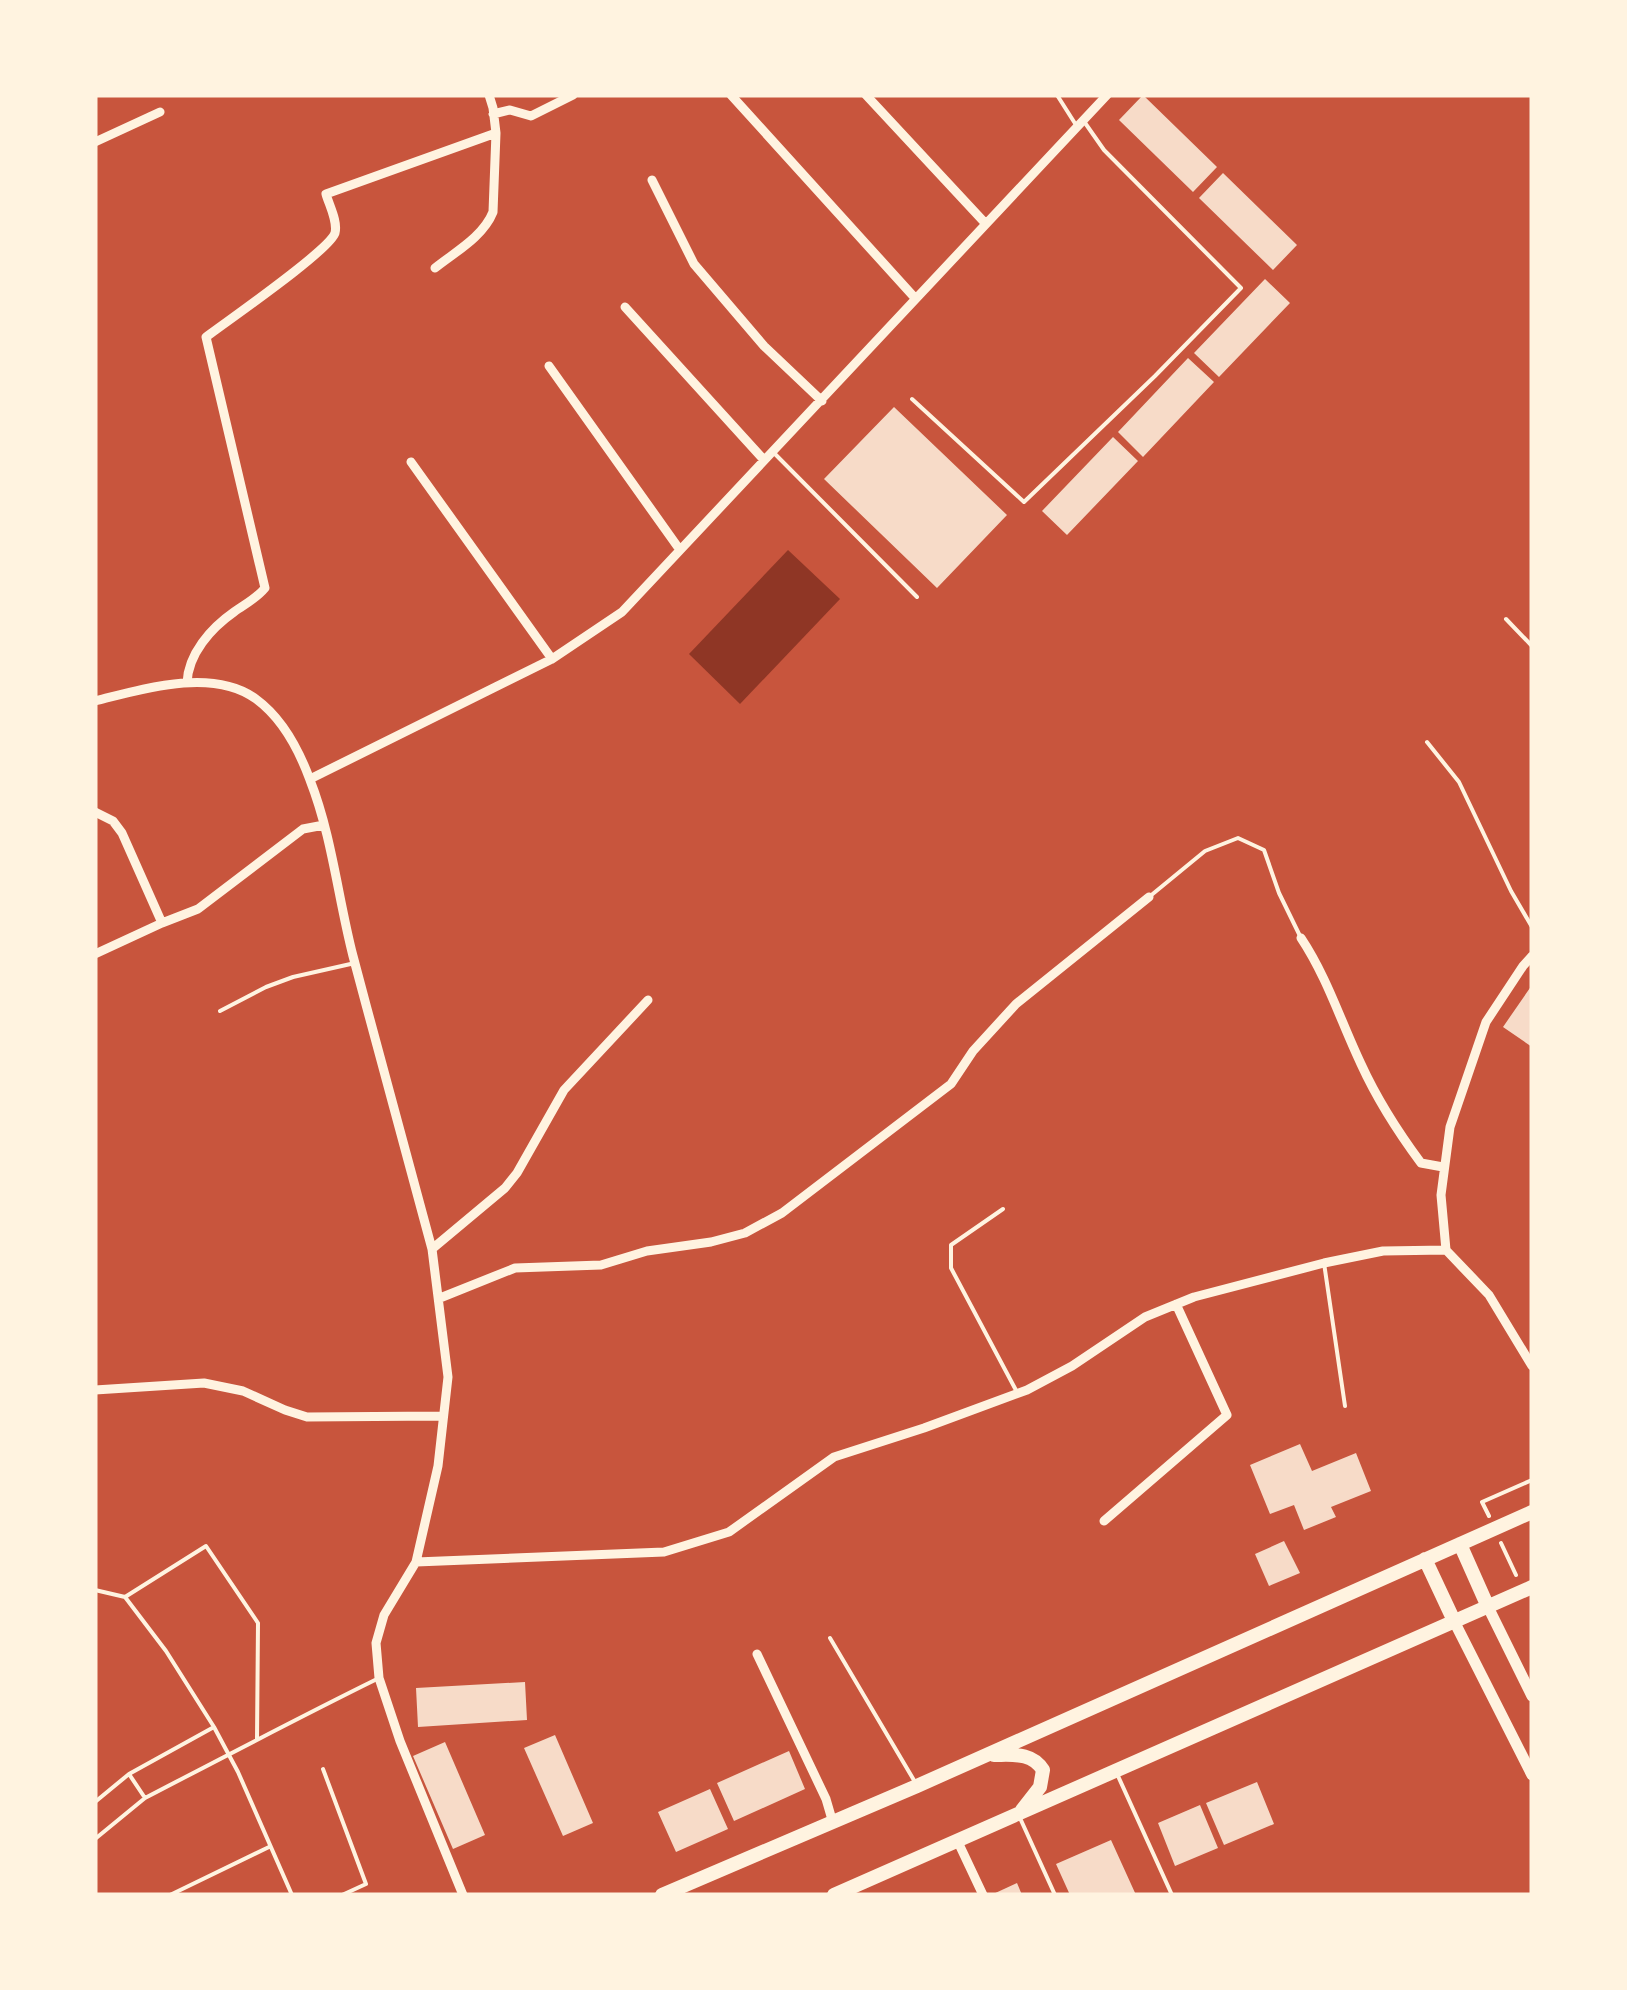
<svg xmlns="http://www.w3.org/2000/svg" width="1627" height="1990" font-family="Quicksand,sans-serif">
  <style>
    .water { fill: #8f3625 }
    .building { fill: #f7dbc8 }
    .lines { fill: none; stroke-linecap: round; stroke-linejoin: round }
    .path { stroke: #fff3e0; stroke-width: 4 }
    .service { stroke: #fff3e0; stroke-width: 4 }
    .minor { stroke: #fff3e0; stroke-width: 9 }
    .secondary { stroke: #fff3e0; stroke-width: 11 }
    .trunk { stroke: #fff3e0; stroke-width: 14 }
  </style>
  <rect width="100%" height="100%" fill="#c8553d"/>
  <path class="water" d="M788 550 840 599 740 704 689 654Z"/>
  <path class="building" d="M1143 95 1217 167 1193 192 1119 120Z
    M1223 173 1297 245 1273 270 1199 198Z
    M1265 279 1290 303 1219 377 1194 353Z
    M1188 358 1214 382 1143 457 1118 432Z
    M894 407 1007 515 937 588 824 479Z
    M1113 437 1138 461 1067 535 1042 511Z
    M1532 985V1047L1503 1027Z
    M1300 1444 1312 1471 1356 1453 1371 1491 1331 1507 1336 1517 1304 1530 1294 1505 1270 1514 1250 1465Z
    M1284 1541 1300 1573 1269 1586 1255 1554Z
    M525 1682 527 1720 418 1727 416 1688Z
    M555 1735 593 1823 563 1836 524 1748Z
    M445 1742 485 1835 453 1849 413 1756Z
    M789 1751 805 1789 734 1821 717 1783Z
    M1257 1782 1274 1824 1224 1845 1206 1803Z
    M710 1789 728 1829 676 1852 658 1812Z
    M1200 1805 1218 1848 1175 1866 1158 1823Z
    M1111 1840 1136 1895H1070L1056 1864Z
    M1017 1883 1022 1895H991Z"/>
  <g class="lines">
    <path class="path" d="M1489 1516 1482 1502 1532 1480
      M1501 1543 1516 1575"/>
    <path class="service" d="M1057 95 1076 125
      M912 399 1024 502 1155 376 1241 288 1104 150 1083 120
      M775 454 917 597
      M1506 619 1532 646
      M1427 742 1459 782 1511 891 1532 927
      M1149 897 1205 851 1238 838 1264 850 1279 893 1300 936
      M220 1011 266 987 293 977 355 963
      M1003 1209 951 1245V1268L1018 1394
      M1324 1263 1345 1406
      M95 1590 125 1597 166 1651 214 1727
      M125 1597 206 1546 258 1623 257 1739
      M830 1638 915 1782
      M323 1769 366 1884 342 1895
      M1118 1776 1172 1895
      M95 1802 129 1774
      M1020 1818 1055 1895
      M95 1839 145 1798
      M170 1895 269 1847
      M292 1895 238 1772 214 1727 129 1774 145 1798C222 1758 298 1718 375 1680
      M1266 1895H1271"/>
    <path class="minor" d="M731 95 915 298
      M866 95 986 224
      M493 114 510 110 531 116 573 95
      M95 142 160 112
      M652 180 694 264 764 346 822 401
      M435 268C455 252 483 237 493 212L496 133
      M625 307 764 460
      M549 366 680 550
      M411 462 552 659
      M187 683C188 654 211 628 234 612 245 604 256 599 265 588L206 337C227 321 329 251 335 233 338 221 329 205 326 194L496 133 493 108 489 95
      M95 701C142 689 213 667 256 699 282 718 299 750 310 780 332 836 338 898 353 956 379 1054 406 1152 432 1249L448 1377 438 1466 416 1562 384 1615 376 1643 379 1678 400 1741 463 1895
      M310 779 552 659 622 612 1107 95
      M95 812 113 821 122 833 162 923
      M1301 938C1327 977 1341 1022 1361 1064 1377 1099 1398 1132 1421 1163L1443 1167
      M95 954 162 923 198 909 303 829 324 825
      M1532 956 1523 966 1486 1022 1450 1127 1441 1195 1446 1250 1489 1295 1532 1366
      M432 1249 505 1188 517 1173 564 1090 648 1000
      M440 1298 515 1268 601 1265 647 1251 711 1242 745 1233 782 1213 951 1084 973 1051 1016 1004 1149 897
      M95 1390 204 1383 243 1391 285 1410 307 1417 442 1416
      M1104 1521 1227 1415 1176 1304
      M416 1562 664 1552 729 1532 834 1457 924 1428 1027 1390 1072 1366 1145 1317 1194 1297 1324 1263 1383 1251 1446 1250
      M757 1654 826 1799 833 1823
      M958 1842 983 1895"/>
    <path class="secondary" d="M1488 1607 1532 1696
      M1455 1623 1532 1775"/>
    <path class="trunk" d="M1460 1544 1488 1607
      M1425 1559 1455 1623
      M994 1755C1013 1755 1032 1752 1043 1770L1040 1787 1022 1810
      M662 1895 917 1786 1532 1512
      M834 1895 1532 1587"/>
  </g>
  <rect width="1627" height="1990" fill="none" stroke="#fff3e0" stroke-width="195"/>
</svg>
